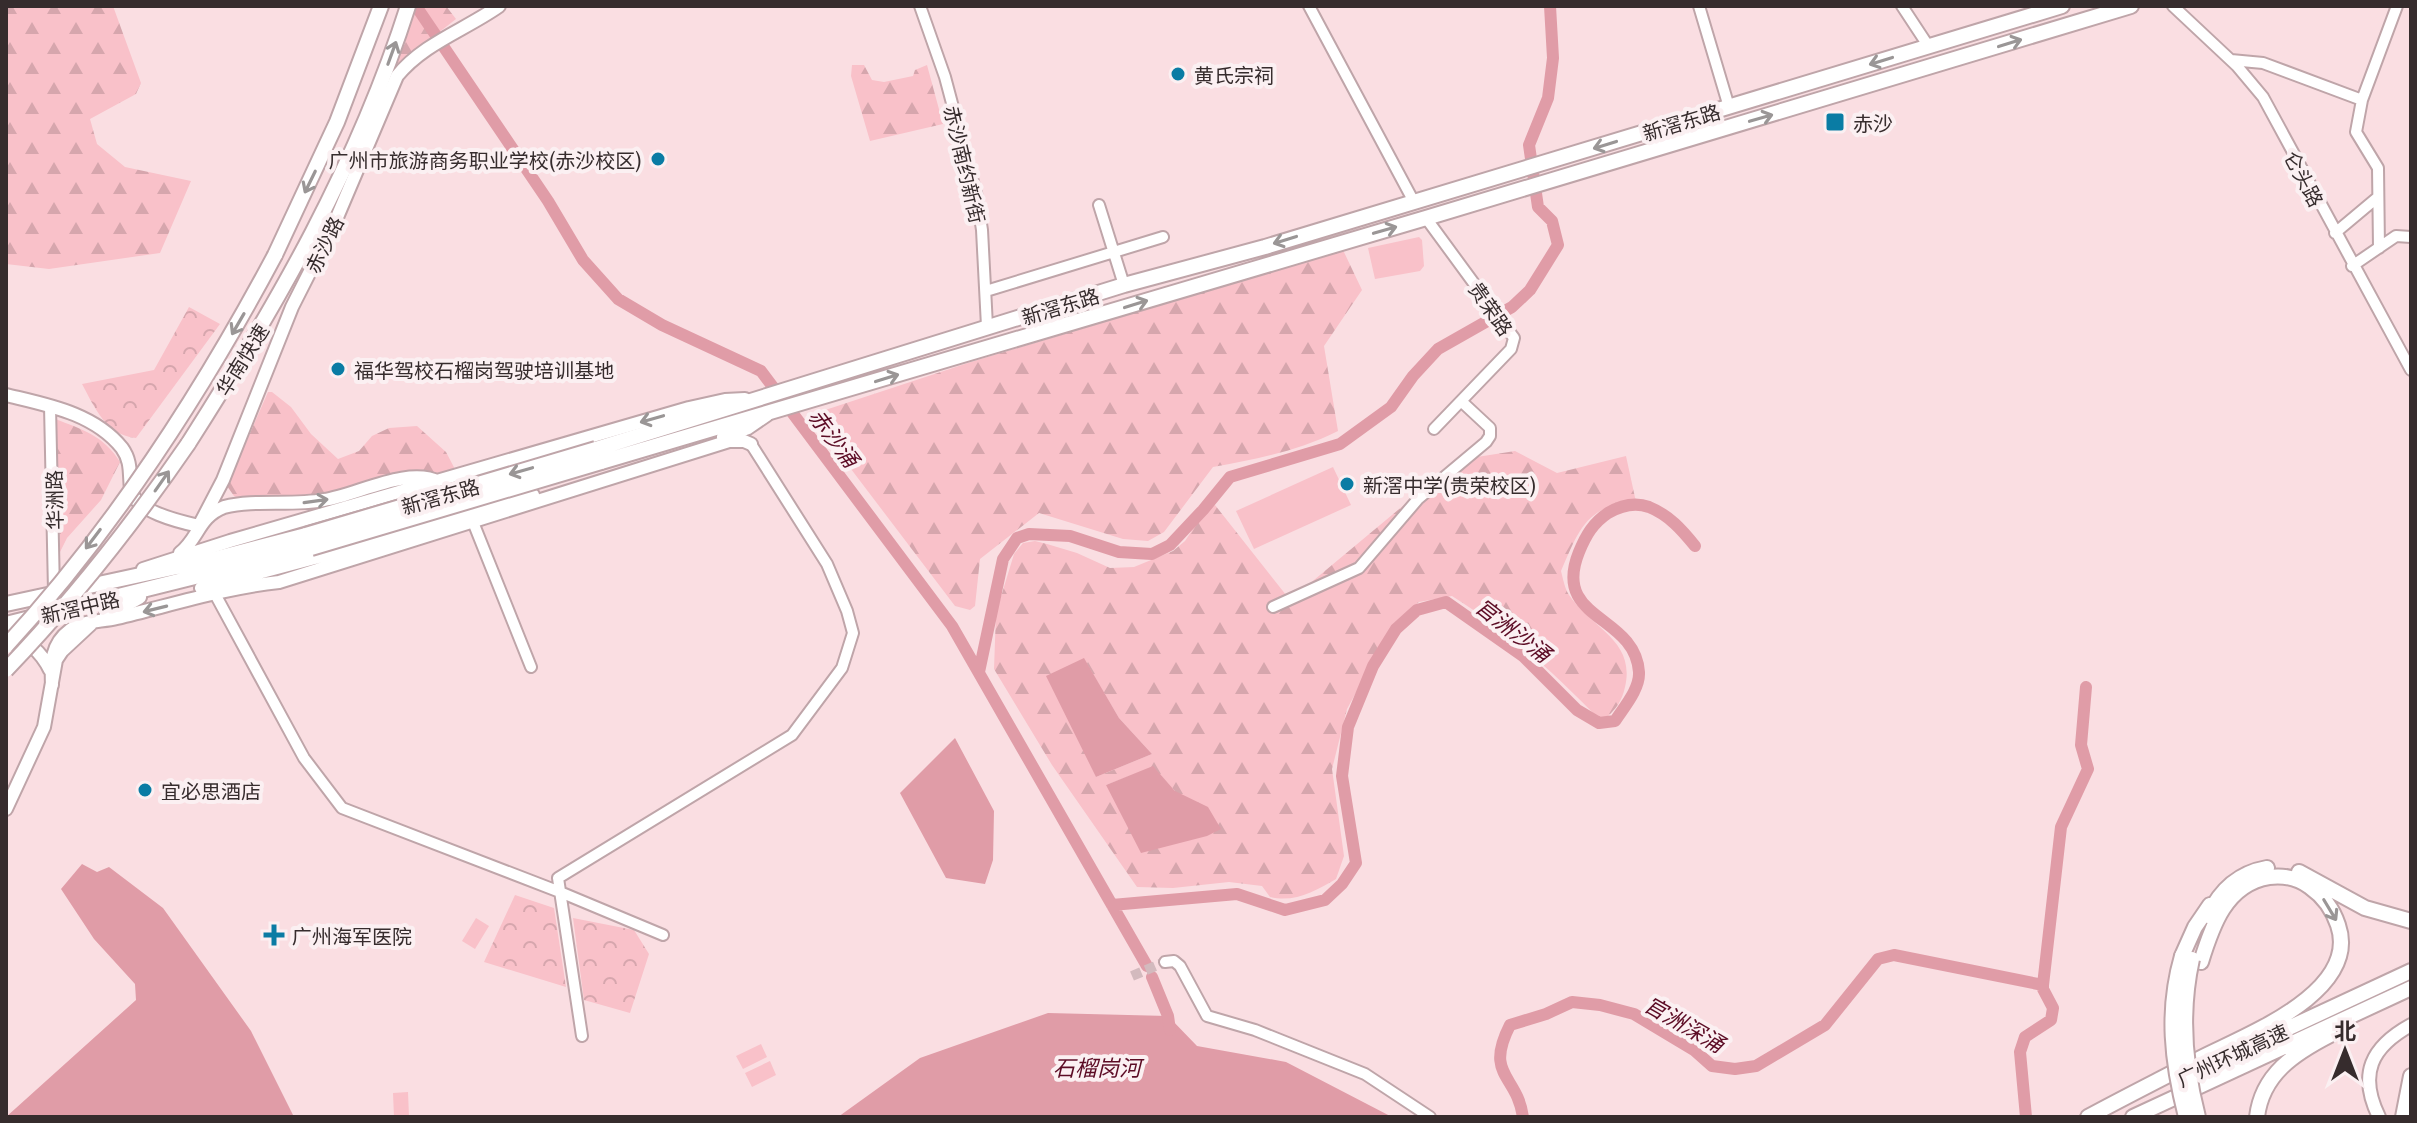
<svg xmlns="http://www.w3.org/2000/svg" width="2417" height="1123" font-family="Literata,'Noto Sans SC',serif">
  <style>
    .grass { fill: #f9c1c9 }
    .forest { fill: url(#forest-firs); fill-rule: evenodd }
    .park { fill: url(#park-crowns) }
    .water { fill: #e09ca7 }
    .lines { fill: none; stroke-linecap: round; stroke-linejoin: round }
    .river { stroke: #e09ca7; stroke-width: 12 }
    .minor-tunnel { stroke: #d3babe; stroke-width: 10; stroke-dasharray: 10 5; stroke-linecap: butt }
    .minor-casing { stroke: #bfa5a9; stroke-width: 14 }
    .major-casing { stroke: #bfa5a9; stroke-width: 16 }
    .highway-casing { stroke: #bfa5a9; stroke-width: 18 }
    .minor { stroke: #fff; stroke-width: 10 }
    .major { stroke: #fff; stroke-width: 12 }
    .highway { stroke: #fff; stroke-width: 14 }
    .highway-bridge-casing { stroke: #bfa5a9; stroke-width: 18; stroke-linecap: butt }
    .highway-bridge { stroke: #fff; stroke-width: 14 }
    .oneway { stroke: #9a9696 }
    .poi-dot { fill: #0a7ca4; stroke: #fbf0f2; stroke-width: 3 }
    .labels { text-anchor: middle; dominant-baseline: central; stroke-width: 8; stroke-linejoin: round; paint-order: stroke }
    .poi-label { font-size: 20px; fill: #362c2d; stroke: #fbf0f2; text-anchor: start }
    .street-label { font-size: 20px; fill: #362c2d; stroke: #fbf0f2 }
    .water-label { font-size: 22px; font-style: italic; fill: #5c0c25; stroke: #fbf0f2 }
  </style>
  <defs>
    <pattern id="forest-firs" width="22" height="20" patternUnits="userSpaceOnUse" patternTransform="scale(2)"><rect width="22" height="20" fill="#f9c1c9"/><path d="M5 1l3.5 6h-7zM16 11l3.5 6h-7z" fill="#d6a6ad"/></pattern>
    <pattern id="park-crowns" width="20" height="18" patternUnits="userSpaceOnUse" patternTransform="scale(2)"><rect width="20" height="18" fill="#f9c1c9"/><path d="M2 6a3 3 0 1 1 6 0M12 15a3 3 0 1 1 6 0" fill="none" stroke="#d6a6ad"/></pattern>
  </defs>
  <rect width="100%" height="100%" fill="#fadee2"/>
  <path class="grass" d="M1419 237 1422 240 1424 266 1420 271 1375 279 1368 248Z
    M1333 467 1351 505 1254 549 1236 511Z
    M476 918 489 926 475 949 462 941Z
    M761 1044 767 1057 743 1069 736 1056Z
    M770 1061 776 1075 752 1087 745 1073Z
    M408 1092 409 1117H394L393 1093Z"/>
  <path class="forest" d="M6 6H113L141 83 136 94 90 119 97 144 125 167 191 181 160 253 49 269 6 264Z
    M416 6H446L456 19 396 66V58Z
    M852 65H864L872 80 884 82 913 76 915 70 927 65 943 124 870 141 851 76Z
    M1343 250 1362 290 1324 346 1338 431C1298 451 1257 459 1213 467L1164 532 1148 541 1123 539 1039 513 980 559 975 606 970 610 955 606 810 415 971 362Z
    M268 392H272L291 407 311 434 338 459 359 451 372 436 389 428 417 426 446 452 457 473 449 475 430 473 324 497 242 500 234 496 227 486Z
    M55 419C82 429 104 436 120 462L101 500 67 538 60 552Z
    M1515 451 1557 473 1626 456 1636 502C1586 505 1579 530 1561 571 1563 579 1565 589 1569 595 1591 628 1636 640 1625 687 1622 701 1616 709 1606 718L1597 717C1551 670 1508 631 1452 596L1419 602 1394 623 1347 709 1332 769 1344 856 1336 879C1315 891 1295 903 1270 897L1262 886 1229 882 1173 888 1137 887 1052 765 994 669 996 613 1014 554 1023 543 1035 541 1047 544 1077 553 1110 568 1134 567 1173 551 1185 541 1205 511 1215 505 1290 600 1458 460ZM1084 659 1119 718 1152 754 1096 777ZM1153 767 1175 791 1106 785Z"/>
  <path class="park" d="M189 307 220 324 136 438C106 435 95 408 82 384L154 370Z
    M515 895 554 908 566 987 484 962Z
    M573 918 634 930 649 954 630 1013 584 1000Z"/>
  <path class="water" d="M1084 658 1119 718 1152 754 1096 777 1046 676Z
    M955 738 994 811 993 860 985 884 946 878 900 793Z
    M1153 766 1175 791 1208 807 1221 829 1207 836 1141 853 1106 785Z
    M82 864 97 872 109 867 163 908 251 1031 294 1117H6L136 1000 135 984 94 939 61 889Z
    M1048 1013 1168 1016 1197 1046 1286 1062 1392 1117H838L920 1058Z"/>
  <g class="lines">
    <path class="river" d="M416 6 548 201 583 260 618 299 662 325 761 371 952 626 1147 966
      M979 672 1003 559 1017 538 1029 534 1070 536 1119 552 1152 554 1170 545 1203 510 1230 477 1340 444 1391 407 1413 376 1438 349 1512 307 1530 290 1558 245 1552 221 1538 207 1529 145 1548 98 1553 58 1550 6
      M1112 905 1237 894 1285 910 1325 900 1342 884 1356 863 1342 776 1348 727 1373 666 1396 629 1417 610 1446 602 1523 656 1577 710 1599 723 1615 721C1624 707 1640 689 1639 672 1635 614 1551 621 1579 552 1586 535 1593 523 1608 513 1620 506 1635 502 1649 507 1669 515 1682 530 1695 546
      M1152 977 1168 1016 1170 1030
      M1523 1117C1517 1074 1484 1076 1510 1025L1546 1014 1572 1002 1600 1005 1634 1014 1694 1050 1712 1066 1735 1069 1756 1066 1825 1025 1878 959 1894 955 2043 985
      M2026 1117 2020 1052 2025 1037 2051 1020 2053 1008 2043 989V985L2061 827 2088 769 2081 745 2086 687"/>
    <path class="minor-tunnel" d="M1132 976 1165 962"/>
    <defs>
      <path id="minor" d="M920 6 945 77 977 197 982 230 987 326
        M1309 6 1414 202
        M1699 6 1729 107
        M1902 6 1929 47
        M2173 6 2237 66 2263 97 2411 370
        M2231 60 2263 63 2362 100
        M1099 205 1124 285
        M1426 218 1514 338 1511 349 1434 429
        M2335 233 2378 197
        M2379 248 2378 168 2356 132 2362 100 2397 6
        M2352 266 2396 236 2411 237
        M986 291 1163 237
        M50 406 54 591
        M473 522 531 667
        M215 594 304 758 342 808 560 892 663 935
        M1273 607 1359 568 1418 499 1486 442 1490 436V428L1461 401
        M1165 962 1174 961 1180 966 1207 1016 1255 1030 1365 1074 1430 1117
        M582 1036 558 878 792 735 842 668 853 633 847 611 827 564 751 444"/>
      <path id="major" d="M6 395C47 405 94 413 122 448 132 462 129 474 131 489 133 511 181 522 199 526
        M723 437 748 428 767 415
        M199 526 223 480 292 307 335 222 397 76C424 43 465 30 499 6
        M180 553C199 538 198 517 224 507 256 499 291 506 324 500 357 495 408 466 439 482
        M143 569 230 541 689 408 725 400 745 399
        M201 588 345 550 533 495
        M6 632C26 639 41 651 50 670
        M52 685C51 663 51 644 70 630 84 620 101 622 117 618 171 605 224 588 279 582L729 441H744L751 444
        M6 809 44 727 56 660 62 651 91 624
        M2379 1117C2358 1074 2371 1047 2411 1025"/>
      <path id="highway" d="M275 255 337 122 381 6
        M188 444C278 303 357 166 408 6
        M596 449 1124 285 1265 247 2062 6
        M601 462 1426 218 2131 6
        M6 604 214 559 306 535
        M107 615 139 597
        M6 624 311 548
        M2299 872 2365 908 2411 921
        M2208 916C2220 890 2239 873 2267 868
        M2182 956 2195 927 2210 905
        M2194 1072 2411 971
        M2088 1117C2125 1097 2163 1078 2201 1058 2246 1035 2361 992 2338 925 2333 910 2323 896 2310 887 2298 878 2284 875 2269 877 2226 884 2212 926 2201 962
        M2133 1117 2411 988
        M2257 1117C2262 1074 2295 1053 2330 1035
        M2403 1117 2411 1076"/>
    </defs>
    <use href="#minor" class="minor-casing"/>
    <use href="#major" class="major-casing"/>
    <use href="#highway" class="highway-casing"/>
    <use href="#minor" class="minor"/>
    <use href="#major" class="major"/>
    <use href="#highway" class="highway"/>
    <defs>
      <path id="highway-bridge" d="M306 535 596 449
        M311 548 601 462
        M6 646C113 530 201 394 275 255
        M6 670C73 600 133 524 188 444
        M2182 956C2166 1011 2172 1062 2186 1117
        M2192 959C2180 1013 2184 1064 2198 1117"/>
    </defs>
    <use href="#highway-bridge" class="highway-bridge-casing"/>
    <use href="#highway-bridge" class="highway-bridge"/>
  </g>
  <defs><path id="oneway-shaft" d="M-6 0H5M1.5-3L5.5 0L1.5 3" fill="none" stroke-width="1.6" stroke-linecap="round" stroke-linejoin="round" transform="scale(2)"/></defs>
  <g class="oneway">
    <use href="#oneway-shaft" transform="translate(2010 43) rotate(-17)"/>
    <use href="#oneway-shaft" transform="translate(392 53) rotate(-70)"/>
    <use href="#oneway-shaft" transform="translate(1881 61) rotate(163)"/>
    <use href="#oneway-shaft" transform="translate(1761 118) rotate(-16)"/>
    <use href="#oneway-shaft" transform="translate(1605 145) rotate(163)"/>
    <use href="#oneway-shaft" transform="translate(310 182) rotate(116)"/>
    <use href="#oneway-shaft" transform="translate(1385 230) rotate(-16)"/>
    <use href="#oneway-shaft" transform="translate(1285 240) rotate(163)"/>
    <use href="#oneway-shaft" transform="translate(1136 304) rotate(-17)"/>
    <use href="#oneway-shaft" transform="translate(238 324) rotate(120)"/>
    <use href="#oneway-shaft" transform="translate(887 378) rotate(-17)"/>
    <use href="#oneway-shaft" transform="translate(652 419) rotate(164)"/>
    <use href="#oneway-shaft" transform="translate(521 471) rotate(164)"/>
    <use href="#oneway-shaft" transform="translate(162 481) rotate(-55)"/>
    <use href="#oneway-shaft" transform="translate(316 501) rotate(-8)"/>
    <use href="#oneway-shaft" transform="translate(93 539) rotate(127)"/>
    <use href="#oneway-shaft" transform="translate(155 609) rotate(166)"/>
    <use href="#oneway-shaft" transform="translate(2330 910) rotate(59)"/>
  </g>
  <g class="poi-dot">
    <circle cx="1178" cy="74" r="8"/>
    <rect x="1825" y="112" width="20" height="20" rx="4"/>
    <circle cx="658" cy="159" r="8"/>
    <circle cx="338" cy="369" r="8"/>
    <circle cx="1347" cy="484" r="8"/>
    <circle cx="145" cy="790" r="8"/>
    <path d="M270 923h8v8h8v8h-8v8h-8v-8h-8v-8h8z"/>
  </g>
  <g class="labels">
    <g class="poi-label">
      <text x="1194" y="74">黄氏宗祠</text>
      <text x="1853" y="122">赤沙</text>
      <text x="642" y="159" text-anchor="end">广州市旅游商务职业学校(赤沙校区)</text>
      <text x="354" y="369">福华驾校石榴岗驾驶培训基地</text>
      <text x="1363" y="484">新滘中学(贵荣校区)</text>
      <text x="161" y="790">宜必思酒店</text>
      <text x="292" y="935">广州海军医院</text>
    </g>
    <g class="street-label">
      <text transform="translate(1681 121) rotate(-17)">新滘东路</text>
      <text transform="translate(966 164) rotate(77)">赤沙南约新街</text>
      <text transform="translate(2305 178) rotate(62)">仑头路</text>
      <text transform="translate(323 244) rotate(-64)">赤沙路</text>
      <text transform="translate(1060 305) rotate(-17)">新滘东路</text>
      <text transform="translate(1492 308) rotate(55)">贵荣路</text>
      <text transform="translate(241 359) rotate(-58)">华南快速</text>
      <text transform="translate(440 495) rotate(-16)">新滘东路</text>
      <text transform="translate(53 500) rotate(-91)">华洲路</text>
      <text transform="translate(80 606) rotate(-13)">新滘中路</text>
      <text transform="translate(2232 1054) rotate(-25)">广州环城高速</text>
    </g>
    <g class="water-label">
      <text transform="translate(835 437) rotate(53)">赤沙涌</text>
      <text transform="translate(1514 629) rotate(38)">官洲沙涌</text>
      <text transform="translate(1685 1023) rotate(30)">官洲深涌</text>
      <text x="1097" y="1066">石榴岗河</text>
    </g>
  </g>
  <rect width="2417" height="1123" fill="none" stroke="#362c2d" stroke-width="16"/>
  <g transform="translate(2345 1051)" stroke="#fbf0f2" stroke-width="6" paint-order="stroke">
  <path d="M0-6L14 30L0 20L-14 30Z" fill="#362c2d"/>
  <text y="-12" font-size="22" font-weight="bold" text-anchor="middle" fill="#362c2d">北</text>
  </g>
</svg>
